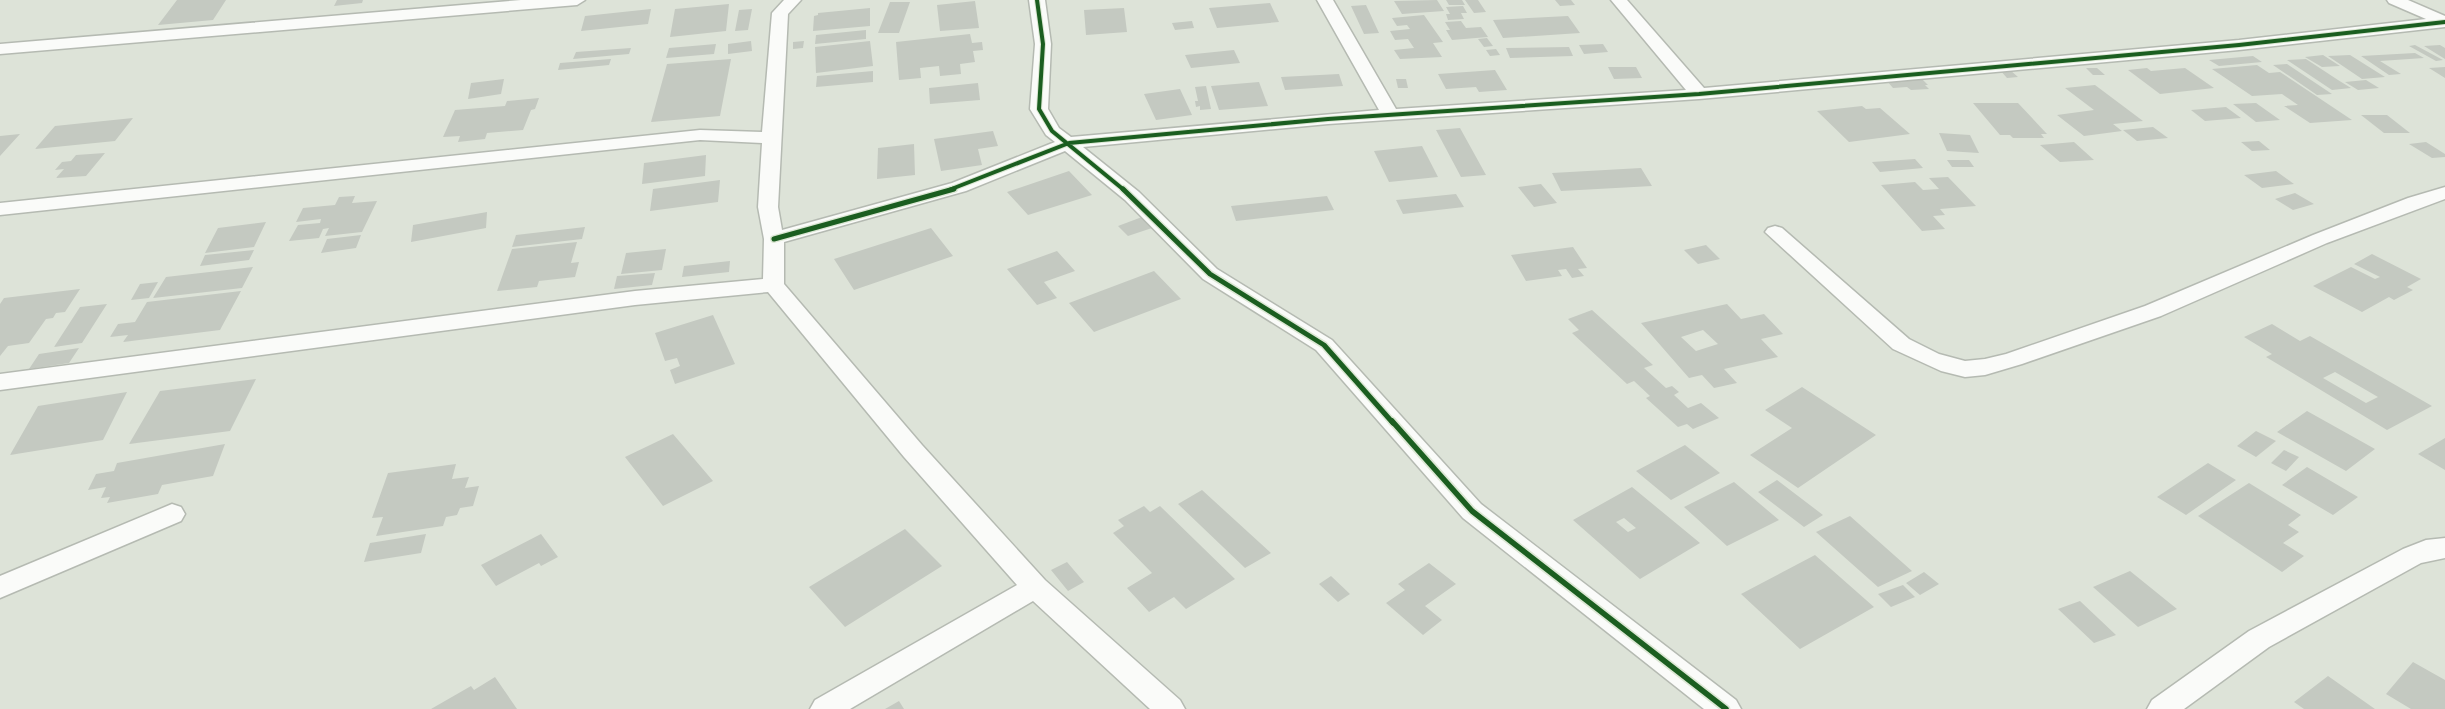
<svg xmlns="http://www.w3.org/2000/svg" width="2445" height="709" font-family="Commissioner,sans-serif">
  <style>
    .building { fill: #c4c9c1; fill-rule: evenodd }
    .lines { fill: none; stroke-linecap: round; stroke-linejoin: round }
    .street-casing { stroke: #b5bab2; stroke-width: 3 }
    .street { fill: #fafbf9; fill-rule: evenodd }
    .cycleway-far2-casing { stroke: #dce7d4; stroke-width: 6 }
    .cycleway-far1-casing { stroke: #dce7d4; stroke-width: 8 }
    .cycleway-casing { stroke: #dce7d4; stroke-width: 9 }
    .cycleway-far2 { stroke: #1b5e20; stroke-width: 4 }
    .cycleway-far1 { stroke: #1b5e20; stroke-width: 5 }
    .cycleway { stroke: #1b5e20; stroke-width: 5.5 }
  </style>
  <rect width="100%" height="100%" fill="#dde3d8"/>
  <path class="building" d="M177 0H226L213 20 158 25Z
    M337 0H363L362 3 334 6Z
    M1437 0 1444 11 1402 14 1394 1Z
    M1446 0H1462L1465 5H1449Z
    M1465 0H1478L1486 12 1474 13Z
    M1555 0H1571L1575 5 1560 6Z
    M975 1 979 28 940 31 937 5Z
    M890 2H910L899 33H878Z
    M1270 3 1279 22 1217 28 1209 8Z
    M729 4 726 31 670 37 675 9Z
    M1366 5 1379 33 1364 34 1351 6Z
    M1463 6 1467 13H1461L1464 19 1448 20 1446 14H1450L1446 7Z
    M870 8V26L813 31 814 16 818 15V13Z
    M1124 8 1127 32 1086 35 1084 10Z
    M651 9 648 24 581 31 585 16Z
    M752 9 748 30 735 31 739 10Z
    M1424 15 1443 42 1433 43 1442 57 1400 59 1394 50 1414 48 1408 39 1395 40 1390 31 1410 29 1407 25 1397 26 1392 18Z
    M1568 16 1580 33 1503 38 1493 20Z
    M1192 21 1194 28 1175 30 1172 23Z
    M1461 21 1466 28 1481 27 1488 37 1452 40 1446 30H1450L1445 22Z
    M866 30V39L815 44 816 35Z
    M970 34 972 43 982 42 983 50 973 51 975 62 960 64 961 74 940 76 939 66 920 68 921 78 899 80 896 42Z
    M1487 38 1493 46 1484 47 1478 39Z
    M751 41 752 51 728 54V44Z
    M804 41 803 48 793 49V42Z
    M870 41 873 66 816 73 815 47Z
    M716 44 714 54 666 58 669 48Z
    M1603 44 1608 52 1584 54 1579 45Z
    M2415 45 2443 60 2436 61 2409 46Z
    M2440 45 2445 48V59L2424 46Z
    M1569 47 1573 56 1510 58 1506 48Z
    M631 48 629 54 573 59 576 52Z
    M1496 49 1500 55 1490 56 1486 50Z
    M1234 50 1240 63 1191 68 1185 55Z
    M2415 53 2424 58 2380 61 2401 74 2389 75 2361 56Z
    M2323 55 2340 66 2322 67 2305 57Z
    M2350 55 2385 77 2362 79 2328 56Z
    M2253 56 2262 62 2219 66 2209 60Z
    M611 59 609 65 558 70 560 63Z
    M731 59 720 116 651 122 667 64Z
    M2306 59 2338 80 2351 88 2332 90 2287 60Z
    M2287 64 2332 94 2317 95 2273 65Z
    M2257 65 2269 73 2280 72 2352 120 2310 123 2284 106 2298 105 2282 94 2252 96 2212 69Z
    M1608 67H1636L1642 78 1614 79Z
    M2445 67V78L2429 68Z
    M2086 68H2097L2105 75H2093Z
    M2147 68 2151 71 2185 68 2214 88 2160 94 2128 70Z
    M1495 70 1507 90 1479 92 1476 87 1446 89 1438 74Z
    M2000 70H2010L2018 77 2007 78Z
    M873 71V82L816 87 817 76Z
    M1339 74 1343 86 1285 90 1281 77Z
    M1921 78 1928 85H1925L1929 89 1911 90 1907 87 1893 88 1887 81Z
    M504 79 501 94 468 99 471 83Z
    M1396 79H1406L1408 88H1398Z
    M2366 80 2379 88 2358 90 2345 82Z
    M1259 82 1268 106 1219 110 1211 86Z
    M978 83 980 100 930 104 929 88Z
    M2095 85 2143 121 2113 124 2122 131 2084 136 2057 115 2094 110 2065 88Z
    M1206 86 1211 109 1200 110V106L1196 107 1195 101H1198L1195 87Z
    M1180 89 1192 115 1156 120 1144 94Z
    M539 98 535 109 531 110 523 130 487 133 485 139 458 142 460 136 443 137 455 110 505 106 507 101Z
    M1973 103H2018L2047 134H2041L2044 138H2013L2010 135H2000Z
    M2256 103 2280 120 2256 122 2233 104Z
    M1862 106 1866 109 1880 108 1910 134 1849 142 1817 111Z
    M2226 107 2241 118 2205 121 2191 110Z
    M2361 115H2387L2410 133H2384Z
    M133 118 115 141 35 149 55 126Z
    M2153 127 2168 138 2137 141 2123 130Z
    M1460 128 1486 175 1461 177 1436 130Z
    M993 131 998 146 978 149 982 165 941 171 934 139Z
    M1939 133 1970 135 1979 153 1947 151Z
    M20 134 0 156V136Z
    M2259 141 2270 150 2252 151 2241 142Z
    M2074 142 2094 160 2060 162 2040 145Z
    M2426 142 2445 154V157L2432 158 2409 144Z
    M914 144 915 175 877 179 878 148Z
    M1422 146 1438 177 1389 182 1374 151Z
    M105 153 86 176 56 178 64 169 55 170 62 162 71 161 76 155Z
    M706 155 705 176 642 184 644 163Z
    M1915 159 1923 168 1880 172 1872 162Z
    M1947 160H1969L1974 167H1952Z
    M1641 168 1652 186 1561 191 1552 173Z
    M1069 171 1092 195 1028 215 1007 192Z
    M2276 171 2294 184 2262 188 2244 175Z
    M1948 177 1976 206 1940 209 1945 215 1933 216 1945 229 1922 231 1881 185 1915 182 1923 190 1939 189 1929 178Z
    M720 180 718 202 650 211 653 189Z
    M1541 184 1557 203 1534 207 1518 187Z
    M2295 193 2314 204 2293 210 2275 199Z
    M1456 194 1464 207 1403 214 1396 200Z
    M355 196 352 203 377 201 362 232 325 236 329 228 323 229 319 238 289 241 298 225 320 223 321 219 296 222 303 208 335 205 339 197Z
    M1327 196 1334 210 1236 221 1231 206Z
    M487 212 486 228 411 242 413 225Z
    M1142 217 1152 228 1128 236 1118 226Z
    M266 222 254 247 205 253 218 228Z
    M585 227 582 239 512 247 516 235Z
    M931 228 953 256 854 290 834 259Z
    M361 235 356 248 321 253 327 239Z
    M577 242 571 263 579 262 575 277 539 281 537 287 497 291 512 249Z
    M1706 245 1720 259 1698 264 1684 250Z
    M1573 247 1587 268 1578 269 1584 276 1572 278 1566 269 1558 270 1562 276 1526 281 1511 255Z
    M666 249 662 270 621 274 626 253Z
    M254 250 249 260 200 266 205 255Z
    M1057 251 1075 271 1044 282 1057 298 1037 305 1007 269Z
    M2372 254 2421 279 2407 287 2413 290 2394 300 2389 297 2362 312 2313 286 2351 267 2375 279 2380 277 2354 264Z
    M730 261 729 272 682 277 684 266Z
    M253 267 242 288 153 298 166 277Z
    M1154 271 1181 299 1094 332 1069 303Z
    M655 273 652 285 614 289 617 276Z
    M158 282 149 298 131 300 140 284Z
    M80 289 65 312 56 313 53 318 46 319 29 343 8 346 0 356V304L4 298Z
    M241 291 220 330 123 342 128 335 110 337 118 324 135 322 147 302Z
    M107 304 82 343 54 347 80 307Z
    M1727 304 1741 319 1764 314 1783 334 1761 339 1778 357 1724 369 1737 383 1714 388 1702 375 1689 378 1641 323ZM1703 330 1718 344 1696 351 1681 337Z
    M1592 310 1653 365 1644 368 1666 388 1672 386 1679 392 1674 395 1688 408 1701 403 1719 418 1693 429 1687 424 1678 427 1646 398 1650 396 1634 381 1627 384 1572 333 1579 330 1568 319Z
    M713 315 735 364 675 384 670 370 680 366 677 358 665 361 655 333Z
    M2272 324 2300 341 2310 336 2432 406 2387 430 2266 357 2272 354 2244 337ZM2335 372 2378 397 2366 403 2323 378Z
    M79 348 69 363 29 369 39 354Z
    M256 379 230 431 129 444 160 391Z
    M1802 387 1876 435 1798 488 1750 455 1792 428 1765 410Z
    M127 392 103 440 10 455 38 406Z
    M2307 411 2375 449 2346 471 2277 432Z
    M2256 431 2276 441 2256 457 2237 446Z
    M673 434 713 481 663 506 625 457Z
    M2445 438V470L2418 454Z
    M225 444 213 476 162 485 158 494 107 503 110 497 101 498 106 487 88 490 96 474 114 471 117 463Z
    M1685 445 1720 473 1671 500 1636 471Z
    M2284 450 2299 457 2286 471 2271 463Z
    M2208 463 2236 480 2186 515 2157 497Z
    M456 464 452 479 469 477 465 488 479 486 473 506 460 508 457 515 446 517 443 526 376 536 383 517 372 518 388 473Z
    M2307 467 2358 497 2333 515 2282 485Z
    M1777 480 1823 515 1804 527 1758 492Z
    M1734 482 1779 520 1727 546 1684 507Z
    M2249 483 2301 515 2288 525 2299 532 2283 543 2304 556 2282 572 2198 516Z
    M1632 487 1700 543 1640 579 1573 520ZM1624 518 1636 528 1628 532 1616 522Z
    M1202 490 1271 553 1245 568 1178 504Z
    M1144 506 1150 512 1160 506 1235 579 1186 609 1174 597 1149 612 1127 588 1152 573 1113 533 1124 526 1118 520Z
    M1850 516 1912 571 1878 587 1816 532Z
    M905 529 942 566 845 627 809 587Z
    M426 534 421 553 364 562 370 543Z
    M541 534 558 557 541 566 539 563 496 586 481 565Z
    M1815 555 1874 607 1800 649 1741 594Z
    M1067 562 1084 582 1068 591 1051 570Z
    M1429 563 1456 584 1425 606 1442 620 1423 635 1386 603 1405 590 1398 584Z
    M2130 571 2177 609 2138 627 2093 587Z
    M1924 572 1939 584 1920 595 1906 583Z
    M1331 576 1350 594 1338 602 1319 584Z
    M1903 585 1915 597 1891 607 1878 594Z
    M2080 601 2116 635 2094 643 2058 609Z
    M2413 662 2445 680V709H2411L2386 694Z
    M2328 676 2375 709H2304L2294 702Z
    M495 677 517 709H431L471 686 474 690Z
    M899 701 904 709H885Z"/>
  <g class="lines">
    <defs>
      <path id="street" d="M521 0H585L577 5 0 54V44Z
        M784 0H801L788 14 778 207 782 230 952 183 1055 142 1046 135 1030 109 1035 44 1029 0H1045L1051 44 1048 109 1059 128 1071 137 1379 110 1317 0H1333L1396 109 1686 90 1611 0H1627L1704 88 2239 40 2426 19 2389 3 2387 0H2408L2445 16V27L2239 50 1699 99 1328 124 1083 147 1139 192 1217 269 1332 340 1481 504 1736 700 1741 709H1704L1463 518 1316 350 1203 279 1125 200 1065 151 966 191 784 242V284L922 445 1045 580 1180 700 1185 709H1150L1033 601 850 709H810L815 700 1017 585 904 457 768 292 635 305 0 390V374L635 291 763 279 764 239 758 207 762 143 700 140 0 215V203L700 130 762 132 772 13Z
        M2445 187V199L2327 243 2161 316 2022 364 1985 375 1965 377 1941 371 1893 349 1765 232 1768 228 1775 226 1782 228 1909 339 1939 354 1965 361 1985 359 2006 354 2145 306 2313 235 2408 198Z
        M172 504 181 507 185 514 181 521 0 598V576Z
        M2445 538V558L2421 563 2269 647 2184 709H2147L2152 700 2249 631 2403 549 2426 540Z"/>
    </defs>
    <use href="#street" class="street-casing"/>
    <use href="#street" class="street"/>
    <defs>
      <path id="cycleway-far2" d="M1037 0 1043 44 1039 109 1052 131 1124 190
        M949 190 1069 143 1328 119 1699 94 2239 45 2445 22"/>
      <path id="cycleway-far1" d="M1123 189 1210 274 1324 345 1393 423
        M774 239 954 189"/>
      <path id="cycleway" d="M1392 421 1472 511 1726 709"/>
    </defs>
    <use href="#cycleway-far2" class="cycleway-far2-casing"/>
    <use href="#cycleway-far1" class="cycleway-far1-casing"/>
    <use href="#cycleway" class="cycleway-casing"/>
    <use href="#cycleway-far2" class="cycleway-far2"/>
    <use href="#cycleway-far1" class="cycleway-far1"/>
    <use href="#cycleway" class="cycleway"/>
  </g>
</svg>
